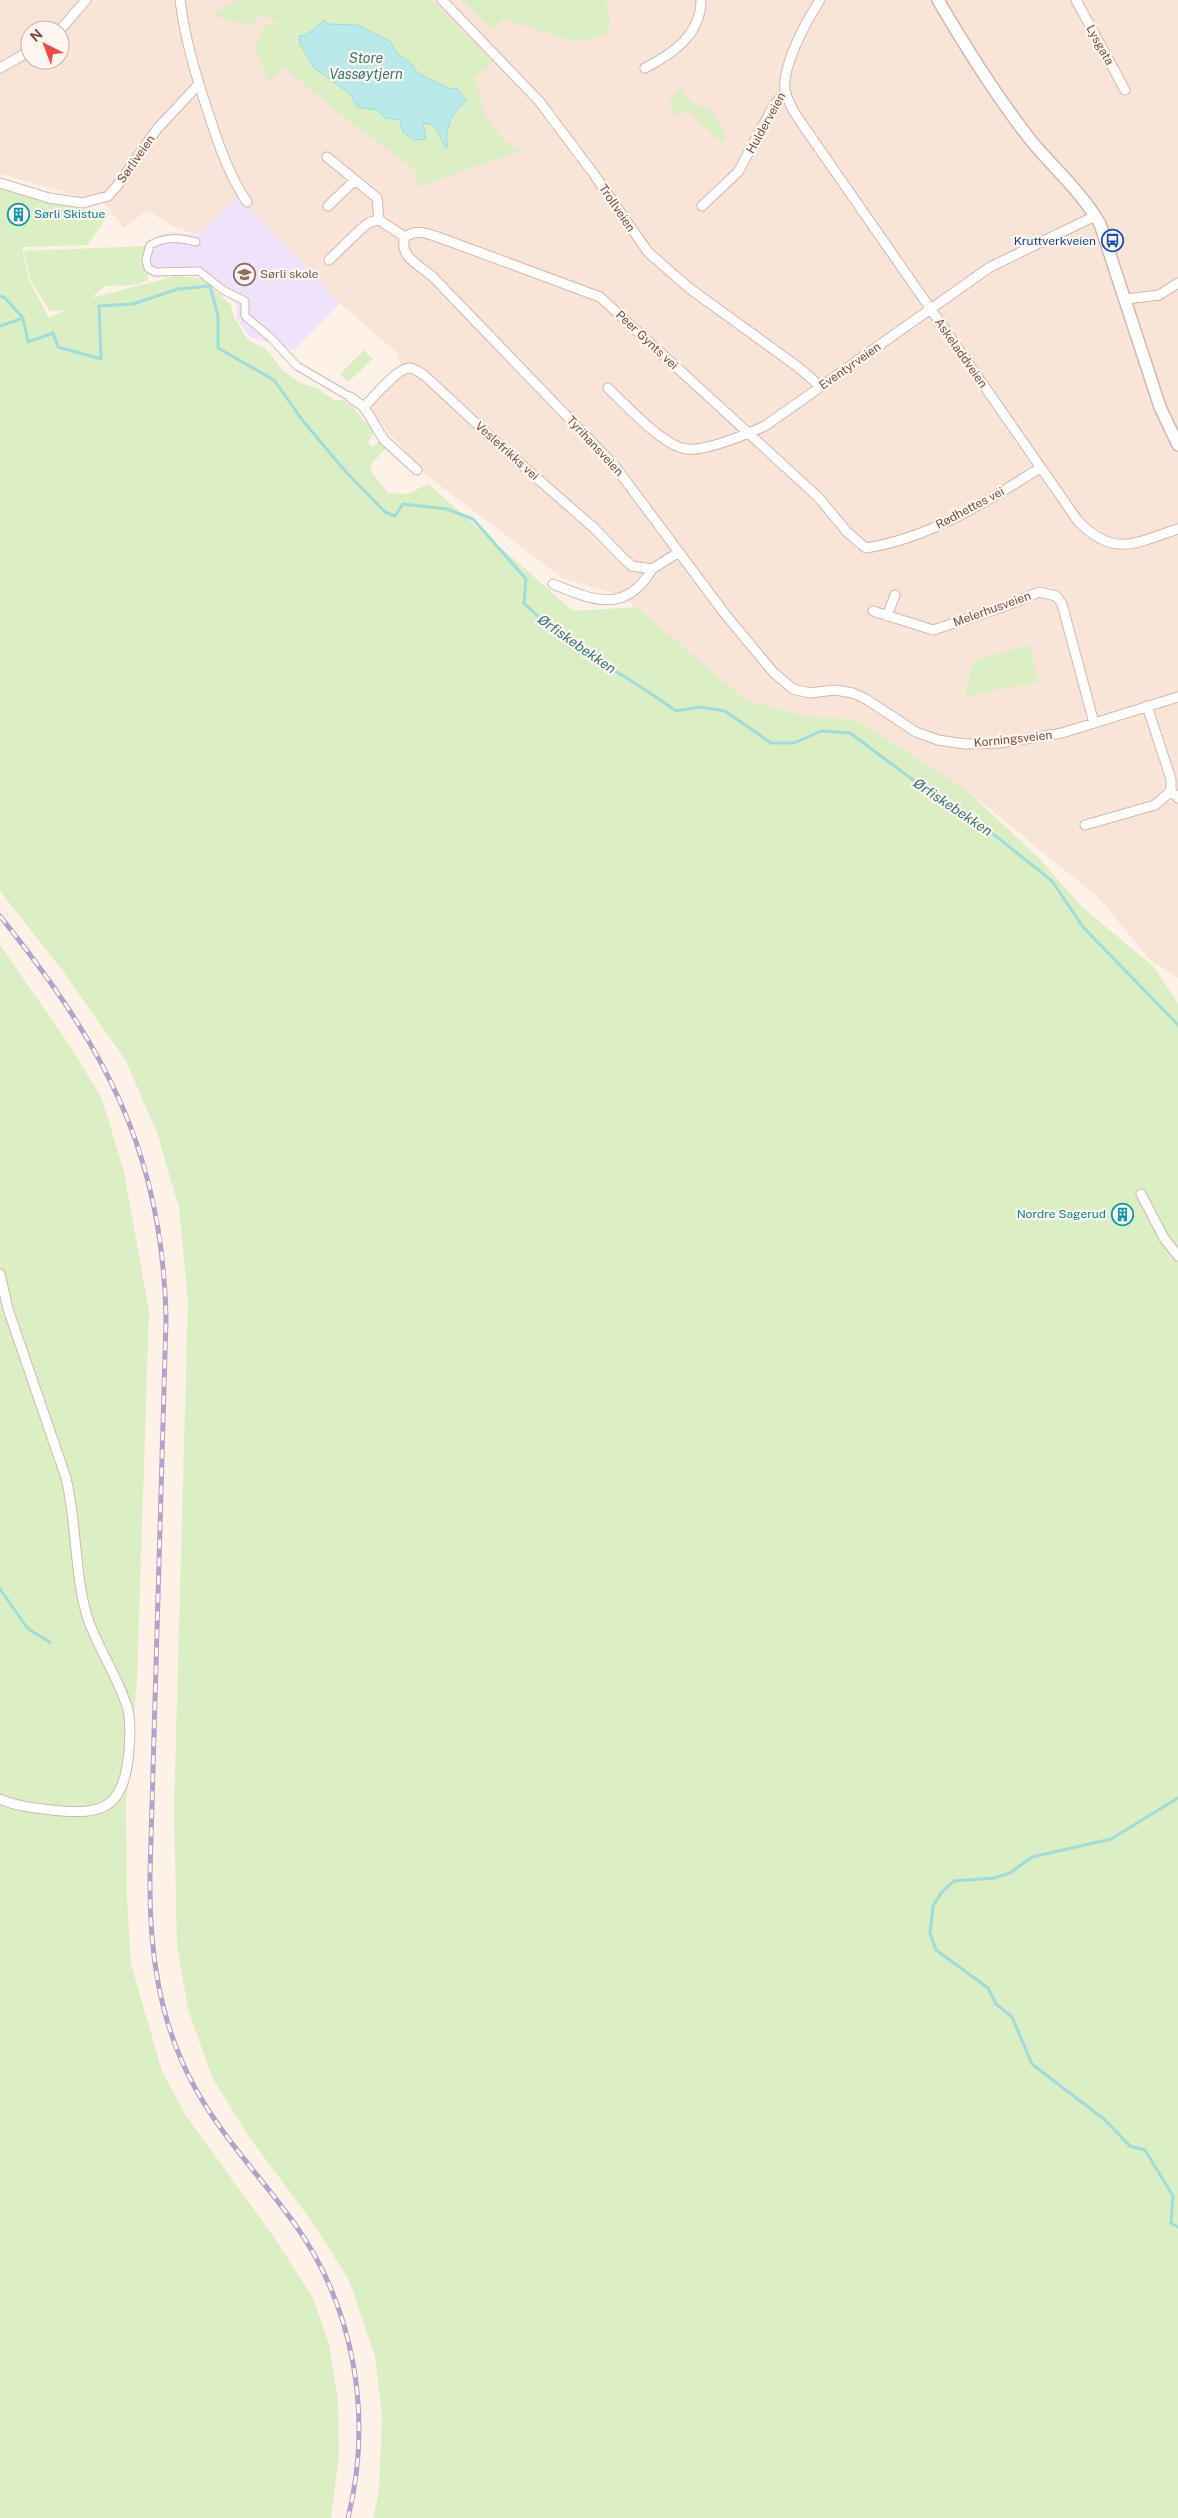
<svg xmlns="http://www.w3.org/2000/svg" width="1178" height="2518" font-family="'Public Sans',sans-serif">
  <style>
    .residential { fill: #f9e4d8; fill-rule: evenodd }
    .education { fill: #eee3fb }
    .green { fill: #dceec3; fill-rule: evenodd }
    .water { fill: #b9eae9; stroke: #9edddc }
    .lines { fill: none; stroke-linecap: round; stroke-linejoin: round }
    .stream { stroke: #9edddc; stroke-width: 3 }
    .pedestrian-casing { stroke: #d4b8ae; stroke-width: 9 }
    .minor-casing { stroke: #d4b8ae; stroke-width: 11 }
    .tertiary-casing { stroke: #d4b8ae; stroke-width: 14 }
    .pedestrian { stroke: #fff; stroke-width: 7 }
    .minor { stroke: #fff; stroke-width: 9 }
    .tertiary { stroke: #fff; stroke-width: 11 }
    .rail-casing { stroke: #b1a3ca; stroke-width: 5 }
    .rail { stroke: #fff6ef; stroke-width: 3; stroke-dasharray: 9; stroke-linecap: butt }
    .labels { text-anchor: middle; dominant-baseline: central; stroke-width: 4.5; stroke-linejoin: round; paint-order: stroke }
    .street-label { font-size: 12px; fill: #7b5148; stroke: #fff6ef }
    .culture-label { font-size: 12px; fill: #0d838f; stroke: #fff6ef; text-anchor: start }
    .transit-label { font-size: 12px; fill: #164399; stroke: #fff6ef; text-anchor: end }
    .education-label { font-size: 12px; fill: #785e54; stroke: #fff6ef; text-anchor: start }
    .water-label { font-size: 14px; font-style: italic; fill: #377a79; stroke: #fff6ef }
  </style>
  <rect width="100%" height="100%" fill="#fef1e7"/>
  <path class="residential" d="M0 0H1178V978L1150 960 1099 898 964 788 855 719 808 717 746 700 622 596 562 578 421 471 374 415 372 405 402 373 398 354 340 303 239 197 198 235 172 226 147 210 124 228 104 203 0 174ZM30 30H60V60H30Z"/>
  <path class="education" d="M239 196 340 303 294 350 250 337 237 319V304L201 276 148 273V246L151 240 161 234 174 232 198 235Z"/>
  <path class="green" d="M238 0H432L493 62 475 78 484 113 505 141 522 150 419 187 414 169 346 119 283 67 272 80 267 79 255 48 264 26 280 22 259 14 253 23 242 24 213 16V14ZM328 24 357 25 390 41 396 52 410 63 419 74 448 88 457 89 458 107 447 131 446 148 434 125 423 123 424 133 403 132 400 120 385 118 377 110 357 107C339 73 306 79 301 35L305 36Z
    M462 0H605L611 19 605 36 573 41 502 19 493 31Z
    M682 88 691 102 714 112 727 139 722 143 687 110 676 117 668 101Z
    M0 187 108 215 88 245 22 247 29 280 49 318 65 310 50 311 31 281 24 251 148 246V280L137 285 105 286 91 298 176 276 202 278 231 305 234 317 247 339 266 349 282 370 299 382 317 388 334 400H342L352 406 374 432 368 443 372 447 379 441 385 449 373 462 370 470 388 493 407 494 428 484 573 611 636 607 746 700 808 717 855 719 964 788 1038 857 1082 907 1154 967 1178 1004V2518H373L379 2491 382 2416 375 2356 349 2280 311 2220 249 2137 212 2077 188 2009 177 1945 174 1810 188 1301 179 1208 157 1133 126 1061 63 971 0 891Z
    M364 350 373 359 348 382 340 374Z
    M1029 645 1038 682 965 696 973 661Z
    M0 945 70 1046 102 1099 124 1172 149 1311 137 1680 126 1803 127 1898 131 1964 162 2071 185 2114 278 2243 313 2298 329 2344 338 2400 339 2455 331 2518H0Z"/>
  <path class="water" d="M324 20 328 24 357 25 390 41 396 52 410 63 419 74 448 88 457 89 467 101C453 110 443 130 448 147L446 148 434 125 423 123 426 139 414 140 403 132 400 120 385 118 377 110 357 107 350 94 313 67 300 44 299 35 305 36Z"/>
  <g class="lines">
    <path class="stream" d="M0 296 5 298 23 318
      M0 326 23 318 28 342 53 333 58 347 101 359 99 306 133 304 178 289 210 286 218 316V348L274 380 303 421 346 472 385 512 395 516 403 504 447 509 473 519 526 579 524 603C567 647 626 674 676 711L700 707 725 711 771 743H794L821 731 850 733 944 803 977 821 1052 881 1083 927 1178 1025
      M0 1589 28 1629 50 1642
      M1178 1798 1111 1839 1032 1857 1010 1873 994 1878 954 1881 942 1892 933 1906 930 1933 936 1950 988 1988 996 2004 1012 2017 1032 2064 1105 2120 1130 2146 1145 2150 1173 2196 1171 2223 1178 2227"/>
    <defs>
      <path id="pedestrian" d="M196 242C178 238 167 236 150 245L146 260 148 268 155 272 199 271 223 290 245 301V316L270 337 297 366 350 397"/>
      <path id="minor" d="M180 0C185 40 196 76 209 115 219 146 229 175 247 202
        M442 0 539 101 593 173 648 252 689 288 798 367 820 386
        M820 0C807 20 782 65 785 90 787 101 794 112 800 121L1078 521C1114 558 1135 543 1178 529
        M1076 0 1125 90
        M60 30 86 0
        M0 68 30 51
        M645 68C673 54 701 34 701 0
        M327 157 377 198 379 220
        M0 183 49 198 83 203 108 196 117 186 157 129 199 84
        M328 206 354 181
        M702 206 738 172 773 107 785 92
        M405 237C398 256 419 265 432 276L614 465 725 614 773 672 793 689 810 693 835 690 853 693 866 699 916 732 938 740 965 744 1000 743 1062 733 1178 697
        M405 237C416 229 426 233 438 237L600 297 818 497 848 533 866 548C930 538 986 502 1040 468
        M329 260 361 229 370 222 379 220 405 237
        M1126 299 1159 295 1178 283
        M608 388C625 404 664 447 687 449 706 451 747 434 765 426L990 267 1095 216
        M350 397 364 407 384 440 417 470
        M364 407C373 398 396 369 409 368 414 368 419 372 424 375L506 451 594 528 624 559 632 566 652 569 679 552
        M553 584C594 601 626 614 652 569
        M873 611 933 630 1003 607 1039 592 1056 596 1062 604 1094 723
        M887 616 895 595
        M1147 706 1171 779V791L1178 798
        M1085 825 1155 805 1171 791
        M1141 1194 1164 1238 1178 1256
        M0 1274 8 1309 66 1478C77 1523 74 1571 87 1616 97 1648 119 1677 128 1710 131 1723 130 1738 129 1751 124 1807 105 1816 52 1810 35 1808 15 1806 0 1799"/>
      <path id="tertiary" d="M938 0C966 48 995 94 1029 138 1052 167 1081 191 1100 224L1160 407 1178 445"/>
    </defs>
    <use href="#pedestrian" class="pedestrian-casing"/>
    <use href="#minor" class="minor-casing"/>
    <use href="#tertiary" class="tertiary-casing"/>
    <use href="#pedestrian" class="pedestrian"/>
    <use href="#minor" class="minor"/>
    <use href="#tertiary" class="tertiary"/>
    <defs>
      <path id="rail" d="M0 916C103 1045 163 1150 166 1319L150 1874C149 1948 158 2020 194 2086 221 2136 261 2177 294 2223 355 2308 373 2417 348 2518"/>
    </defs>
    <use href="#rail" class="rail-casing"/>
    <use href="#rail" class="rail"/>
  </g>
  <defs>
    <symbol id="building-ring" viewBox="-11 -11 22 22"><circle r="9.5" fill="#fff6ef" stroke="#0f9aa8" stroke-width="1.5"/><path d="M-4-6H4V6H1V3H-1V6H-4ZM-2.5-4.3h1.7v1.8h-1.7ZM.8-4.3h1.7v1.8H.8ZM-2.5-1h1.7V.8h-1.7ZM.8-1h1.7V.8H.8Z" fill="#0f9aa8"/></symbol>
    <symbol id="bus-ring" viewBox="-11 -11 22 22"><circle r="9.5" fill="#fff6ef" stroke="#1a4fb4" stroke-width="1.5"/><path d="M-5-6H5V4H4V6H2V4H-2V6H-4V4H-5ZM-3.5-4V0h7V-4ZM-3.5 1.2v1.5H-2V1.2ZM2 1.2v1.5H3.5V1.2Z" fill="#1a4fb4"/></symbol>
    <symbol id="school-ring" viewBox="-11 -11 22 22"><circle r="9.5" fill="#fff6ef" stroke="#8d6e63" stroke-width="1.5"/><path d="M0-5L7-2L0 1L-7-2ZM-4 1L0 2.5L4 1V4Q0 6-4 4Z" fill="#8d6e63"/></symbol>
  </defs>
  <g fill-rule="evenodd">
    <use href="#building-ring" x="6" y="202" width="25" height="25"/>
    <use href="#bus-ring" x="1100" y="228" width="25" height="25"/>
    <use href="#school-ring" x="232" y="262" width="25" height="25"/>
    <use href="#building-ring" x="1110" y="1202" width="25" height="25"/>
  </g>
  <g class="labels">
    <g class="street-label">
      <text transform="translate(1100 45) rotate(61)">Lysgata</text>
      <text transform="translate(766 123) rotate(-61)">Hulderveien</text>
      <text transform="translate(136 159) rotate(-55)">Sørliveien</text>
      <text transform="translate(617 208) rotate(56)">Trollveien</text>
      <text transform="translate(647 340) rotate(43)">Peer Gynts vei</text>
      <text transform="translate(961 353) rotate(55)">Askeladdveien</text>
      <text transform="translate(850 366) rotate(-35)">Eventyrveien</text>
      <text transform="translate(595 446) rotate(47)">Tyrihansveien</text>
      <text transform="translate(507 451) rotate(42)">Veslefrikks vei</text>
      <text transform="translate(970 508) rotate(-28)">Rødhettes vei</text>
      <text transform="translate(992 609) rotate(-20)">Melerhusveien</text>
      <text transform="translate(1013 739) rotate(-6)">Korningsveien</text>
    </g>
    <g class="culture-label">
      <text x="34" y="214">Sørli Skistue</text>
      <text x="1106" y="1214" text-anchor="end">Nordre Sagerud</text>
    </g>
    <g class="transit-label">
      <text x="1096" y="241">Kruttverkveien</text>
    </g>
    <g class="education-label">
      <text x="260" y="274">Sørli skole</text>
    </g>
    <g class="water-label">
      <text x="366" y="58">Store<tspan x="366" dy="16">Vassøytjern</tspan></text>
      <text transform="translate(577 644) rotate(35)">Ørfiskebekken</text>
      <text transform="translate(953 807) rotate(34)">Ørfiskebekken</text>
    </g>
  </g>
  <g transform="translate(45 45) rotate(318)"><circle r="24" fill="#fff6ef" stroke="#cab4ac"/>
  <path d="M0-4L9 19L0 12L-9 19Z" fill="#f34a41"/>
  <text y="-8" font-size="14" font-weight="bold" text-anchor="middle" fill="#7b5148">N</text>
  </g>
</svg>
